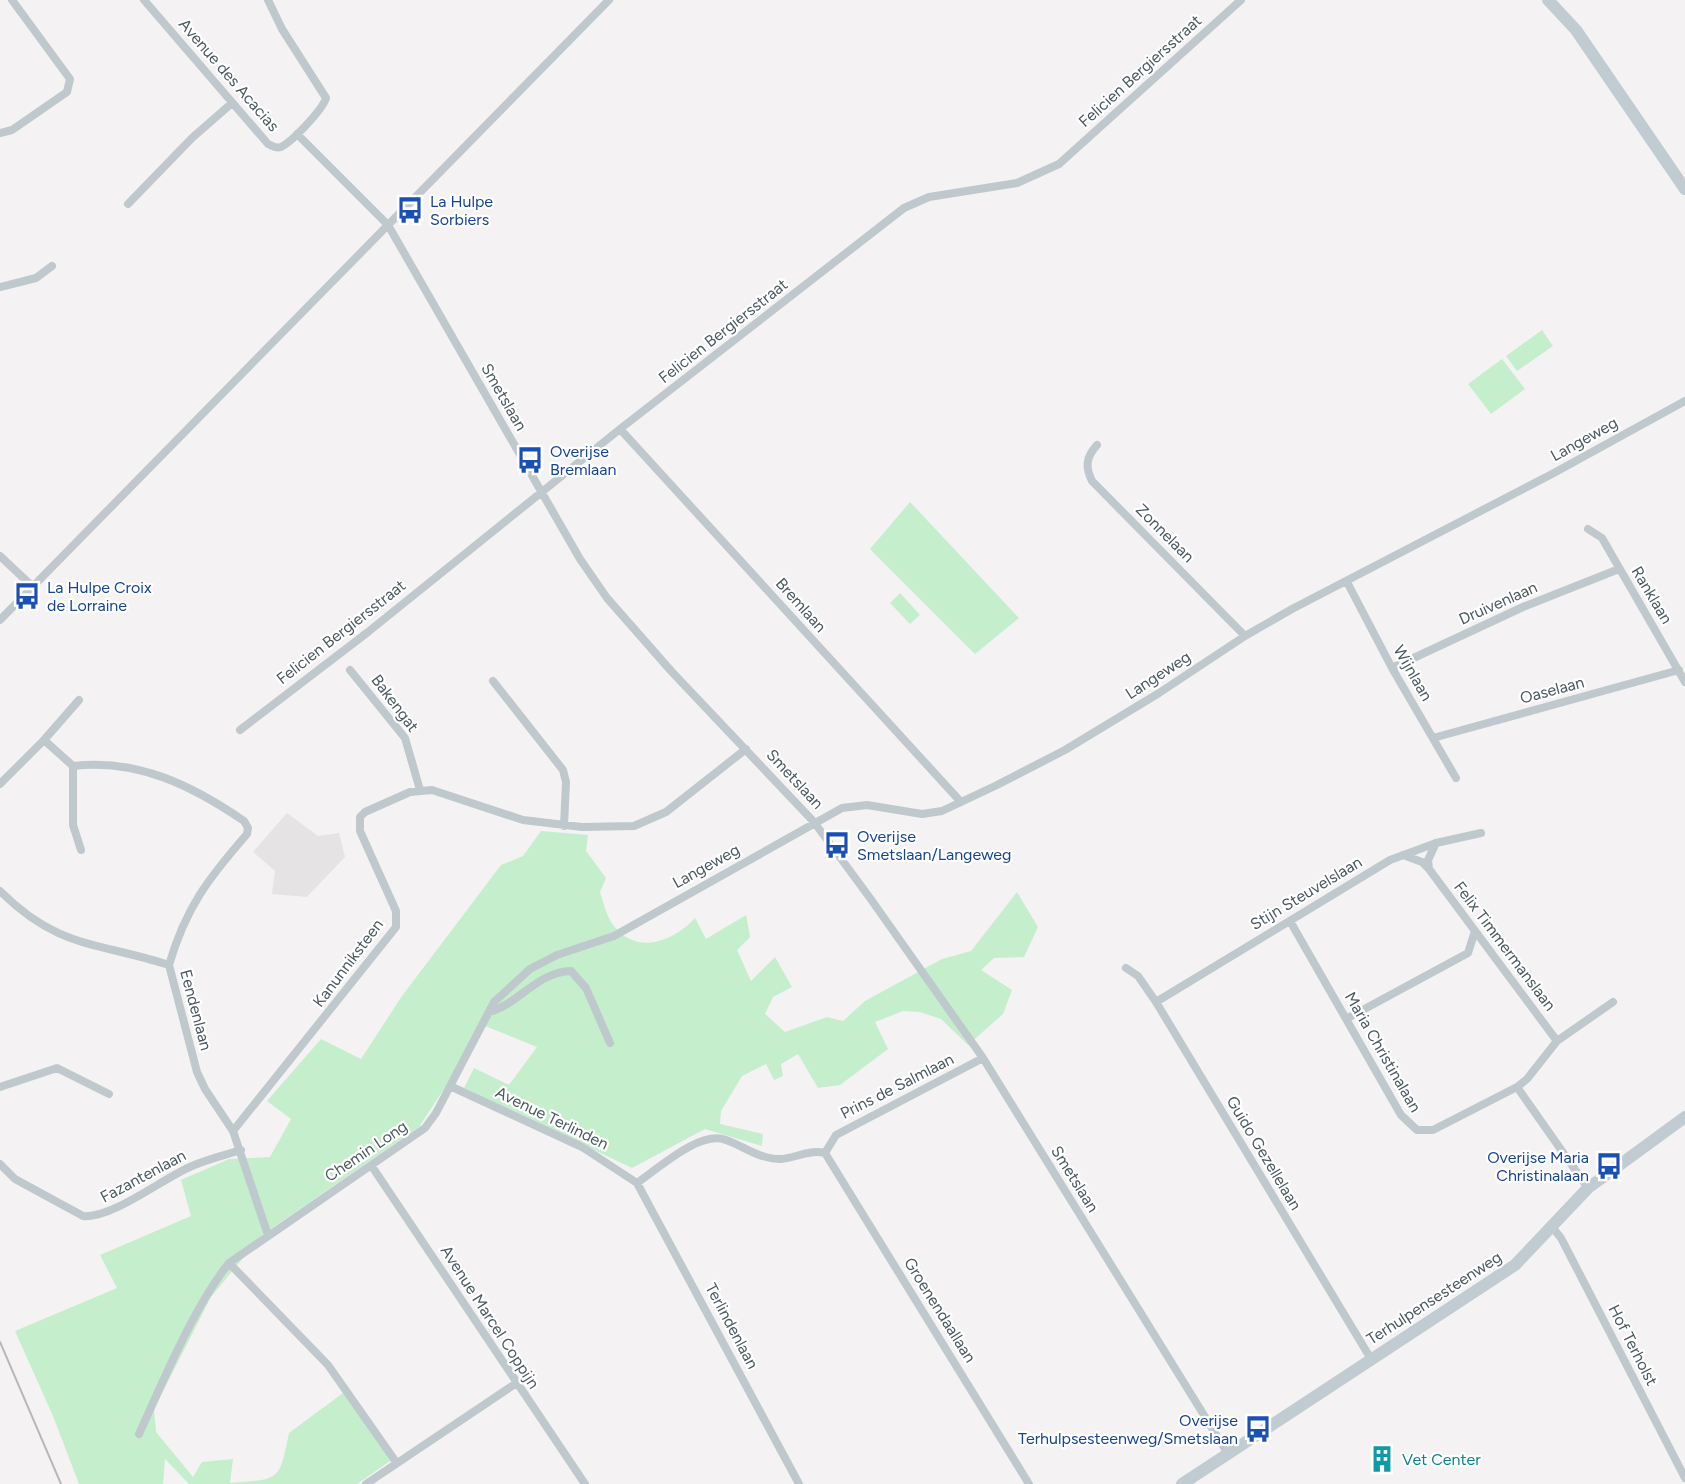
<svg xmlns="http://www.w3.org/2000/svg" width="1685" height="1484" font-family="Figtree,sans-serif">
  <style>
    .education { fill: #e5e3e4 }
    .green { fill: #c5eecc }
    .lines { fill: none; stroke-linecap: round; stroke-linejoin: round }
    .street { stroke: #bfc9cd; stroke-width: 8 }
    .secondary { stroke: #c0ccd2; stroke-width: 12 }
    .rail { stroke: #b5b9bc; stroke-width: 2 }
    .labels { text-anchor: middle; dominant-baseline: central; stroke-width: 4.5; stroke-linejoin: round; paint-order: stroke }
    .street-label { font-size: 16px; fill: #4b595f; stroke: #fff }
    .transit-label { font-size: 16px; fill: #164399; stroke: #fff; text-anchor: start }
    .culture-label { font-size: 16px; fill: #0d838f; stroke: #fff; text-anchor: start }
  </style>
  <rect width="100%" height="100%" fill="#f4f2f3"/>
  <path class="education" d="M287 813 318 836 339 833 345 857 307 897 272 894 275 871 253 852Z"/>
  <path class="green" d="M1542 330 1553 346 1517 371 1506 356Z
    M1502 359 1525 389 1491 414 1468 384Z
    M910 502 1019 618 975 654 870 549Z
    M900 593 920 615 910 624 890 603Z
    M541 831 588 835 586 851 606 878 600 892C604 904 606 916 614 926 637 956 674 941 695 918L706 939 746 915 750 937 737 950 751 981 775 957 792 987 773 997 765 1014 785 1032 827 1017 843 1021 865 1001 942 959 971 951 1017 892 1038 927 1024 957 994 958 981 970 1012 990 1003 1014 968 1045 941 1019 920 1012 903 1011 875 1022 888 1049 840 1085 818 1088 798 1054 781 1064 783 1076 774 1080 766 1064 742 1076 721 1111 720 1124 763 1134 762 1146 705 1129 632 1168 464 1088 474 1068 509 1085 537 1047 485 1026 419 1127 262 1235 211 1297 154 1409 156 1432 193 1477 202 1462 233 1459 230 1483C280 1479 279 1482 289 1433L343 1393 393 1459 357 1484H189L165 1459 163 1484H79L53 1416 15 1331 117 1288 100 1255 191 1216 181 1180 229 1159 270 1157 291 1119 267 1101 321 1039 361 1059 402 996 501 865 523 856Z"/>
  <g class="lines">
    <path class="street" d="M144 0 268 144C273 146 276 149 281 147 293 141 323 109 326 98L282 29 268 0
      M0 133 12 130 67 92 70 79 12 0
      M297 134 388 225 580 559 607 598 672 672 814 822 870 898 983 1058 1228 1454
      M128 204 192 138 232 103
      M0 287 36 278 52 266
      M620 429 960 801
      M1097 445C1086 457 1085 467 1092 481L1245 636
      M1588 529 1602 538 1685 682
      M0 556 33 587
      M1347 582 1392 668 1456 778
      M0 620 609 0
      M1392 668 1523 607 1619 569
      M350 670 405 738 420 790
      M493 681 563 770 566 782 564 826
      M240 730 368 632 620 429 904 208 929 197 1017 183 1059 164 1241 0
      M1433 738 1679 670
      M44 740 79 700
      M73 766V825L81 850
      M0 784 44 740 73 766C137 758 193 786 244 821L248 828 247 834C208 879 186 907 169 965
      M1436 843 1428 860 1429 869 1557 1041
      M1403 855 1422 862 1429 869
      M0 891C58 949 98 942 169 965L197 1072 205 1089 233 1131 268 1235
      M1290 921 1401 1115 1417 1130H1433L1517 1087 1527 1079 1557 1041 1613 1002
      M1126 968 1138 976 1156 1002 1371 1359
      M1156 1002 1390 860 1436 843 1481 833
      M489 1012C519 1004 537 972 571 971L586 988 610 1043
      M1346 1019 1468 953 1475 931
      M450 1086 582 1147 637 1183 799 1484
      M0 1087 57 1068 109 1094
      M1517 1087 1588 1188
      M233 1131 396 927V911L360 831V817L365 812 410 792 432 790 523 820 582 827 634 826 666 812 746 749
      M825 1153 1029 1484
      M0 1164 15 1179 83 1216C112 1219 163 1178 192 1166 208 1159 225 1155 241 1150
      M371 1165 585 1484
      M637 1183C659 1168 700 1130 726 1140 743 1146 760 1159 779 1159 795 1159 808 1149 825 1153L836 1135 983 1058
      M1552 1227 1561 1238 1685 1478
      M229 1263 328 1365 396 1462
      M139 1434C163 1382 193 1308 229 1263L425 1128 436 1113 494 1002 530 969 557 955 614 936 842 808 867 805 922 814 942 811 997 785 1065 750 1159 693 1245 636 1292 609 1552 474 1685 401
      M366 1484 515 1384"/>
    <path class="secondary" d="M1548 0 1576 30 1685 189
      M1182 1484 1515 1265 1588 1188 1685 1117"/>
    <path class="rail" d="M0 1342 61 1484"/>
  </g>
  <defs>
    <symbol id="bus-bare" viewBox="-9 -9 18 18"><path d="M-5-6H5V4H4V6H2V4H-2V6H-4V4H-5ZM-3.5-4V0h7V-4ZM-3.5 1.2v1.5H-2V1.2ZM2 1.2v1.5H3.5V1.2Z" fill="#1a4fb4" stroke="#fff" stroke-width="2.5" paint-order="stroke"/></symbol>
    <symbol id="building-bare" viewBox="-9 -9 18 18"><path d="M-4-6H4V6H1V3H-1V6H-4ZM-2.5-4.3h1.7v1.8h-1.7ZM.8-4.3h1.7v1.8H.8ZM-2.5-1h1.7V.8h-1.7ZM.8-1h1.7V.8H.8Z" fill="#0f9aa8" stroke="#fff" stroke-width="2.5" paint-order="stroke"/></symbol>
  </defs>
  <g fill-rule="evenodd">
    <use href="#bus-bare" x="391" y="191" width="38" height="38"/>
    <use href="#bus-bare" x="511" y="441" width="38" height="38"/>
    <use href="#bus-bare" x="8" y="577" width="38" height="38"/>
    <use href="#bus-bare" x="818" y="826" width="38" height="38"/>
    <use href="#bus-bare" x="1590" y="1147" width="38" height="38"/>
    <use href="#bus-bare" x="1239" y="1410" width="38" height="38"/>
    <use href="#building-bare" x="1363" y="1440" width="38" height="38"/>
  </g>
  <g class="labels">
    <g class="street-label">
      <text transform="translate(1140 71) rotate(-42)">Felicien Bergiersstraat</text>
      <text transform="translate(229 75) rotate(49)">Avenue des Acacias</text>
      <text transform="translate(723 331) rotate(-38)">Felicien Bergiersstraat</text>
      <text transform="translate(504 397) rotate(60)">Smetslaan</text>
      <text transform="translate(1584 439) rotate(-29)">Langeweg</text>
      <text transform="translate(1165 533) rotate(45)">Zonnelaan</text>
      <text transform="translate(1652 595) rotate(59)">Ranklaan</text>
      <text transform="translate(1498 603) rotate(-24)">Druivenlaan</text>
      <text transform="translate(801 605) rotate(48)">Bremlaan</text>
      <text transform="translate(341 632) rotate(-38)">Felicien Bergiersstraat</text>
      <text transform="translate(1413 673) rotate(60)">Wijnlaan</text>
      <text transform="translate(1158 675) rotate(-33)">Langeweg</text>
      <text transform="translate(1552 690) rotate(-15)">Oaselaan</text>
      <text transform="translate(395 703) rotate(53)">Bakengat</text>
      <text transform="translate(795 779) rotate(47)">Smetslaan</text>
      <text transform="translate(706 866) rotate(-29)">Langeweg</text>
      <text transform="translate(1306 893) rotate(-31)">Stijn Steuvelslaan</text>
      <text transform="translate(1505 946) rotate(53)">Felix Timmermanslaan</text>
      <text transform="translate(348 963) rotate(-53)">Kanunniksteen</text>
      <text transform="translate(196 1010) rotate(75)">Eendenlaan</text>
      <text transform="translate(1383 1052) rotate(60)">Maria Christinalaan</text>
      <text transform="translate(897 1086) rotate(-27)">Prins de Salmlaan</text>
      <text transform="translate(552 1118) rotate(26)">Avenue Terlinden</text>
      <text transform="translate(366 1151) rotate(-34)">Chemin Long</text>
      <text transform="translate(1264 1153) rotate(59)">Guido Gezellelaan</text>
      <text transform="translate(143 1176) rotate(-28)">Fazantenlaan</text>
      <text transform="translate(1075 1179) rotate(58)">Smetslaan</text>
      <text transform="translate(1434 1298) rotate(-33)">Terhulpensesteenweg</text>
      <text transform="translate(940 1310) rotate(58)">Groenendaallaan</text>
      <text transform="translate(490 1317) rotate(57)">Avenue Marcel Coppijn</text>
      <text transform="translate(732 1326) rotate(62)">Terlindenlaan</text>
      <text transform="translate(1633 1345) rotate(63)">Hof Terholst</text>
    </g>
    <g class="transit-label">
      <text x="430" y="201">La Hulpe<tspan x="430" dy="18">Sorbiers</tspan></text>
      <text x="550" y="451">Overijse<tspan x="550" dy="18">Bremlaan</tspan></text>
      <text x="47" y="587">La Hulpe Croix<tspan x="47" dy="18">de Lorraine</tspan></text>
      <text x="857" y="836">Overijse<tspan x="857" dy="18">Smetslaan/Langeweg</tspan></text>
      <text x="1589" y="1157" text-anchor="end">Overijse Maria<tspan x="1589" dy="18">Christinalaan</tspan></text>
      <text x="1238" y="1420" text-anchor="end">Overijse<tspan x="1238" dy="18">Terhulpsesteenweg/Smetslaan</tspan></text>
    </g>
    <g class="culture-label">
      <text x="1402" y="1459">Vet Center</text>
    </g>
  </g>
</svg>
